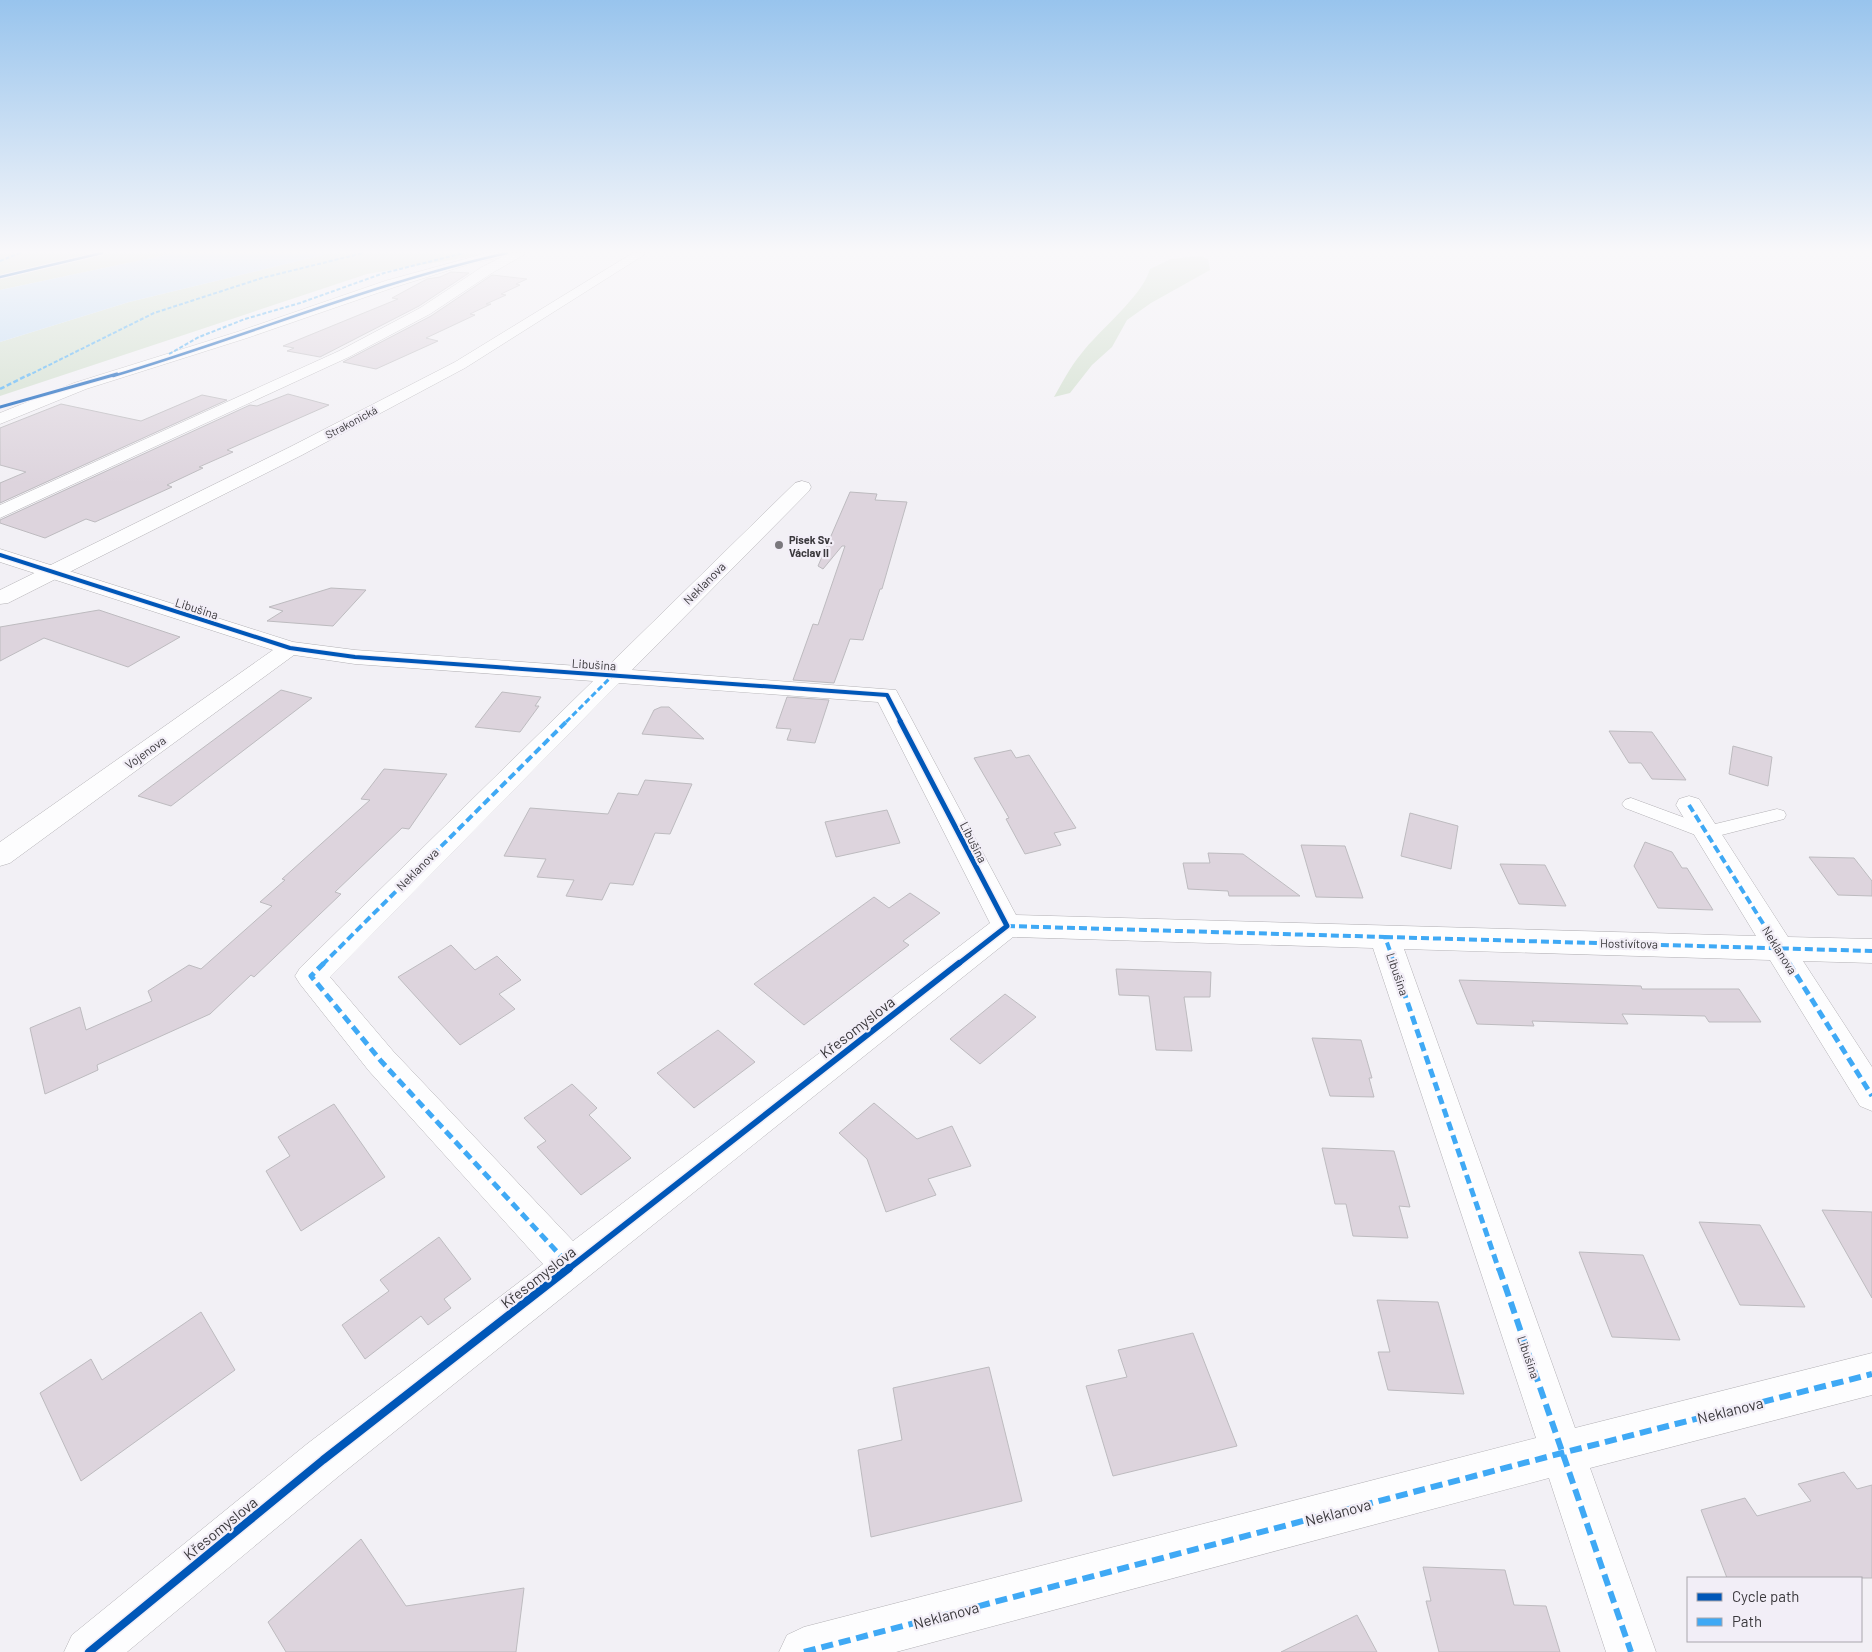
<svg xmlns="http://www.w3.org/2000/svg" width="1872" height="1652" font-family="Barlow,sans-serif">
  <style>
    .green { fill: #ceddca }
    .water { fill: #c0dbf4 }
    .building { fill: #ddd4dd; stroke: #bdbbbf }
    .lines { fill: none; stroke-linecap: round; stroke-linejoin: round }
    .service-casing { stroke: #b3b1b5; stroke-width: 1 }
    .minor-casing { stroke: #b3b1b5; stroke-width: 1 }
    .secondary-casing { stroke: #b3b1b5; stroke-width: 1 }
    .service { fill: #fdfdfe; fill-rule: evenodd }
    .minor { fill: #fdfdfe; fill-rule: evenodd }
    .secondary { fill: #fdfdfe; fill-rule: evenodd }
    .quiet-far5 { stroke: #3fa9f5; stroke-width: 2; stroke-dasharray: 4 2; stroke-linecap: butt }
    .quiet-far4 { stroke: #3fa9f5; stroke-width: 2.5; stroke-dasharray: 5 2.5; stroke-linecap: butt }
    .quiet-far3 { stroke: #3fa9f5; stroke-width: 3; stroke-dasharray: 6 3; stroke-linecap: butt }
    .quiet-far2 { stroke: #3fa9f5; stroke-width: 4; stroke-dasharray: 8 4; stroke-linecap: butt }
    .quiet-far1 { stroke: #3fa9f5; stroke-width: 5; stroke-dasharray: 9 5; stroke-linecap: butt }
    .quiet { stroke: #3fa9f5; stroke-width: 6; stroke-dasharray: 12 6; stroke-linecap: butt }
    .cycleway-far5-casing { stroke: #f2eef7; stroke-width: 4.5 }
    .cycleway-far4-casing { stroke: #f2eef7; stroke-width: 5 }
    .cycleway-far3-casing { stroke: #f2eef7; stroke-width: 6 }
    .cycleway-far2-casing { stroke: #f2eef7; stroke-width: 8 }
    .cycleway-far1-casing { stroke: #f2eef7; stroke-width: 9 }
    .cycleway-casing { stroke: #f2eef7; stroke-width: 11 }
    .cycleway-far5 { stroke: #0057b8; stroke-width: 2.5 }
    .cycleway-far4 { stroke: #0057b8; stroke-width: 3 }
    .cycleway-far3 { stroke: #0057b8; stroke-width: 4 }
    .cycleway-far2 { stroke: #0057b8; stroke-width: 5 }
    .cycleway-far1 { stroke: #0057b8; stroke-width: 6 }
    .cycleway { stroke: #0057b8; stroke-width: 8 }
    .poi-dot { fill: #7a787d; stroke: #f2eef7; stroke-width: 2 }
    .labels { text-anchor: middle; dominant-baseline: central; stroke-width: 4.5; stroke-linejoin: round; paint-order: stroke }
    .far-street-label { font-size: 11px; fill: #3a383c; stroke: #f2eef7 }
    .far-poi-label { font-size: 11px; font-weight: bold; fill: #3a383c; stroke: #f2eef7; text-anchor: start }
    .street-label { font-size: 12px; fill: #3a383c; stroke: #f2eef7 }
    .near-street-label { font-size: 15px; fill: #3a383c; stroke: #f2eef7 }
  </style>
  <rect width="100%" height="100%" fill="#f2f0f5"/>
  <path class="green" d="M0 253H175L0 290Z
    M331 253H492L367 274 0 396V342L129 302Z
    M1198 256 1208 259 1210 270 1151 303 1127 320 1112 347 1092 365 1070 393 1054 397C1062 383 1070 367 1081 354 1099 330 1142 297 1150 269L1171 259Z"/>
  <path class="water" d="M175 253H331L129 302 0 342V290Z"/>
  <path class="building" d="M451 272 469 273 419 306 320 357 287 351 294 348 283 346 398 299 392 298 427 279 440 277Z
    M492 275 527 279 516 284 520 285 501 294 506 295 486 304H491L470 314 475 315 426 338 438 341 376 369 343 362 431 316Z
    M288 394 329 405 227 450 233 452 199 467 203 468 167 485 172 487 95 522 86 519 45 538 0 523V520L250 405 257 406Z
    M202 395 227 400 0 503V483L26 472 0 465V428L61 404 141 421Z
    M850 492 877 494 875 500 907 502 882 589H880L863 640 850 639 834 683 793 680 813 624 818 625 845 546H842L823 569 818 566Z
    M331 588 366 590 333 626 267 621 283 611 269 607Z
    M99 610 180 637 128 667 44 638 0 661V627Z
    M281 690 312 698 171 806 138 796Z
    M502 692 541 697 535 706H539L520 732 475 727Z
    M787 697 829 700 815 743 787 740 791 729 776 728Z
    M661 707H669L704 739 642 734 654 710Z
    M1609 731 1652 732 1686 780 1652 779 1641 763H1629Z
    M1733 746 1772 757 1768 786 1729 774Z
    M1011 750 1016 758 1029 755 1076 828 1054 833 1061 845 1025 854 1006 819 1009 818 974 758Z
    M384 769 447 774 409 829 402 828 335 892 341 894 254 977 251 975 210 1014 97 1065 98 1070 45 1094 30 1028 80 1007 86 1030 152 1001 148 991 189 965 201 969 272 906 260 902 285 880 282 879 370 800 361 799Z
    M645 780 692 784 670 834 655 833 633 885 610 883 602 900 566 896 574 880 537 877 546 859 504 856 530 808 608 814 618 793 638 795Z
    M887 810 900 843 836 857 825 822Z
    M1410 813 1458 826 1451 869 1401 856Z
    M1645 842 1672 852 1682 868H1687L1713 910 1658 908 1634 866Z
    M1301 845 1345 846 1363 898 1316 897Z
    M1208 853 1243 854 1300 896H1229L1228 891 1188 889 1183 863H1210Z
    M1809 857 1854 858 1872 881V896L1838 895Z
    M1500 864 1545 865 1566 906 1519 904Z
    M910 893 940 913 903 941 909 945 804 1025 754 984 874 897 889 908Z
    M451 945 475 970 497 956 521 980 499 994 515 1009 460 1045 398 977Z
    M1116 969 1211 972 1210 997H1184L1192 1051 1156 1050 1149 996 1119 995Z
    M1459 980 1641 986 1642 989H1739L1761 1022H1709L1705 1016 1622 1014 1628 1024 1532 1021 1534 1026 1477 1024Z
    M1005 994 1036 1017 980 1064 950 1039Z
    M718 1030 755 1062 694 1108 657 1073Z
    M1312 1038 1361 1040 1372 1078H1369L1374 1097 1330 1096Z
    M572 1084 597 1108 589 1115 631 1158 581 1195 537 1147 546 1141 524 1118Z
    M874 1103 917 1139 952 1126 971 1166 928 1179 936 1195 886 1212 867 1159 839 1133Z
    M334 1104 385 1177 301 1231 266 1171 290 1156 278 1137Z
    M1322 1148 1394 1151 1410 1207 1399 1206 1408 1238 1353 1236 1346 1204H1335Z
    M1822 1210 1872 1212V1298Z
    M1699 1222 1760 1225 1805 1307 1740 1305Z
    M439 1237 471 1279 444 1299 451 1308 428 1325 421 1316 365 1359 342 1325 389 1291 380 1280Z
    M1579 1252 1643 1255 1680 1340 1612 1337Z
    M1377 1300 1438 1302 1464 1394 1388 1390 1378 1352H1390Z
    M201 1312 235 1370 81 1481 40 1393 91 1359 102 1380Z
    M1193 1333 1237 1446 1113 1476 1086 1386 1127 1377 1118 1350Z
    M989 1367 1022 1501 871 1537 858 1450 902 1440 893 1388Z
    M1844 1472 1857 1489 1872 1485V1578H1727L1701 1510 1745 1498 1757 1516 1811 1501 1798 1484Z
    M361 1539 406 1606 524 1588 516 1652H286L268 1622Z
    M1423 1567 1505 1570 1514 1605 1546 1606 1560 1652H1439L1426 1601H1431Z
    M1357 1615 1377 1652H1281Z"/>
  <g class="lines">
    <defs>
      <path id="service" d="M1631 798 1707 826 1777 809 1784 811 1786 815 1784 819 1706 839 1625 808 1622 804 1625 800Z"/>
      <path id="minor" d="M487 253H506V255L512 253H527L492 273 430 314 349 357 0 518V505L339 351 420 308 482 267 502 257 476 262 395 287 247 338 86 389 0 424V413L74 383 237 332 385 281Z
        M802 481 809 483 811 487 809 491 632 670 896 690 1016 915 1756 936 1676 805 1679 799 1689 796 1699 799 1788 937 1872 939V963L1803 961 1872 1067V1111L1860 1106 1770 960 1404 949 1575 1428 1872 1353V1395L1590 1468 1656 1652H1606L1549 1478 896 1652H779L787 1635 804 1627 1536 1438 1373 948 1013 937 339 1476 127 1652H64L72 1635 307 1444 543 1264 369 1071 300 984 295 976 300 968 593 681 355 664 294 655 10 863 0 866V842L273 650 0 562V549L293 642 355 650 606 668 795 483ZM619 683 878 702 990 923 573 1241 393 1051 330 977Z"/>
      <path id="secondary" d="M633 253H647L465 368 302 455 8 603 0 604V590L290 447 455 362Z"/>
    </defs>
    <use href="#service" class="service-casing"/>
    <use href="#minor" class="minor-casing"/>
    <use href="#secondary" class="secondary-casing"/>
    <use href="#service" class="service"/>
    <use href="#minor" class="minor"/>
    <use href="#secondary" class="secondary"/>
    <path class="quiet-far5" d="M0 261 20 253
      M169 354 199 337 245 319 300 303 384 273 464 253
      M27 376 154 313 262 278 363 253"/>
    <path class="quiet-far4" d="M0 389 30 374"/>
    <path class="quiet-far3" d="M566 722 613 675"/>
    <path class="quiet-far2" d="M1689 805 1789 965
      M1007 926 1385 937 1395 965
      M1385 937 1872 951
      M322 965 567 721"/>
    <path class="quiet-far1" d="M324 963 311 976 381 1061 571 1267
      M1394 963 1499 1270
      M1789 963 1872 1096"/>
    <path class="quiet" d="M1499 1268 1631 1652
      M804 1652 1562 1453 1872 1374"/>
    <defs>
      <path id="cycleway-far5" d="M0 277 102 253
        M113 376C245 337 373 283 507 253"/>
      <path id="cycleway-far4" d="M0 407 117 374"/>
      <path id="cycleway-far3" d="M0 555 290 648 355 657 887 695 901 722"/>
      <path id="cycleway-far2" d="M900 721 1007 926 957 965"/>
      <path id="cycleway-far1" d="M567 1270 959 963"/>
      <path id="cycleway" d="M89 1652 323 1460 569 1268"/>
    </defs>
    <use href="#cycleway-far5" class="cycleway-far5-casing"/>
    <use href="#cycleway-far4" class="cycleway-far4-casing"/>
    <use href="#cycleway-far3" class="cycleway-far3-casing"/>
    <use href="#cycleway-far2" class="cycleway-far2-casing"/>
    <use href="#cycleway-far1" class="cycleway-far1-casing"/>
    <use href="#cycleway" class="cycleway-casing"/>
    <use href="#cycleway-far5" class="cycleway-far5"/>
    <use href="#cycleway-far4" class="cycleway-far4"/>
    <use href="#cycleway-far3" class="cycleway-far3"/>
    <use href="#cycleway-far2" class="cycleway-far2"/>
    <use href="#cycleway-far1" class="cycleway-far1"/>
    <use href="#cycleway" class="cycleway"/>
  </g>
  <linearGradient id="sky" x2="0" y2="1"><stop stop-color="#98c4ed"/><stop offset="0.52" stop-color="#f9f8fa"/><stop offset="1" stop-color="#f9f8fa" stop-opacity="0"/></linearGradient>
  <rect width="1872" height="484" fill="url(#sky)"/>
  <circle class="poi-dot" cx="779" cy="545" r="5"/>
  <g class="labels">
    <g class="far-street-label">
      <text transform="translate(351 422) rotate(-28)">Strakonická</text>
    </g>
    <g class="far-poi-label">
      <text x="789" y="539">Písek Sv.<tspan x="789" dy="13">Václav II</tspan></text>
    </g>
    <g class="street-label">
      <text transform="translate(704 583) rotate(-45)">Neklanova</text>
      <text transform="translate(197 608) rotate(18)">Libušina</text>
      <text transform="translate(594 664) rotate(4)">Libušina</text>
      <text transform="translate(145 752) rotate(-36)">Vojenova</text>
      <text transform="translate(974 842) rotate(63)">Libušina</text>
      <text transform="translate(417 869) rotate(-45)">Neklanova</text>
      <text transform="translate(1629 943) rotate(1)">Hostivítova</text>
      <text transform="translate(1780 950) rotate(58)">Neklanova</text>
      <text transform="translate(1398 974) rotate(71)">Libušina</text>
      <text transform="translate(1529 1357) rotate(71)">Libušina</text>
    </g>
    <g class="near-street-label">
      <text transform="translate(857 1027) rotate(-38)">Křesomyslova</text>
      <text transform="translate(538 1277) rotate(-38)">Křesomyslova</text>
      <text transform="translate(1730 1410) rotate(-14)">Neklanova</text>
      <text transform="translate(1338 1512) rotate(-15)">Neklanova</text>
      <text transform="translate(220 1528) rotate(-39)">Křesomyslova</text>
      <text transform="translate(946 1615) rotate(-15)">Neklanova</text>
    </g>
  </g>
  <rect x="1687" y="1577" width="175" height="65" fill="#f2eef7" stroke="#a8a5ac"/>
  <rect x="1697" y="1593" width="25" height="8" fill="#0057b8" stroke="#a8a5ac"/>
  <text x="1732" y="1602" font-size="15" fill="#3a383c">Cycle path</text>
  <rect x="1697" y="1618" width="25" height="8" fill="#3fa9f5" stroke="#a8a5ac"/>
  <text x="1732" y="1627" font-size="15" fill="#3a383c">Path</text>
</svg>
